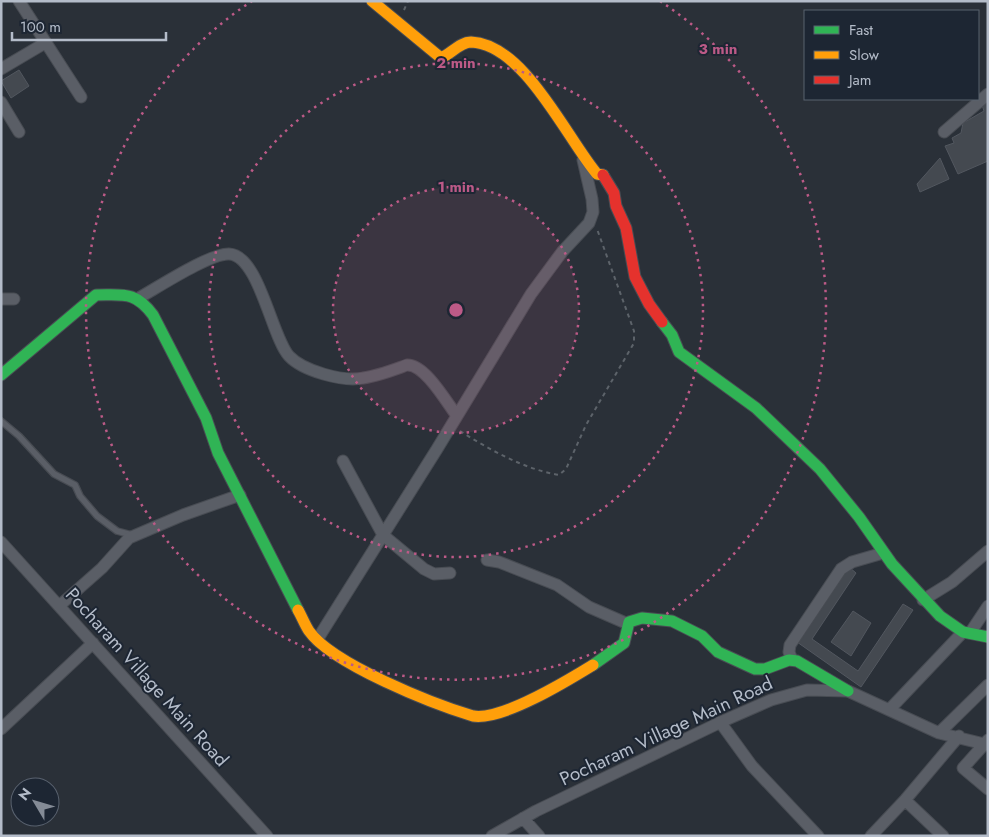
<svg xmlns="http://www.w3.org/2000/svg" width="989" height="837" font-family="Jost,sans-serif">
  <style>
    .building { fill: #444950; stroke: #52575f }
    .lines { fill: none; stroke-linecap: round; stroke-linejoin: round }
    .lane-casing { stroke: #484c53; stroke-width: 8 }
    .street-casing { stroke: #484c53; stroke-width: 13 }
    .fast-casing { stroke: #484c53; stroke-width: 13 }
    .slow-casing { stroke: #484c53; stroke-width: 13 }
    .jam-casing { stroke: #484c53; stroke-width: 13 }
    .path { stroke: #5d636a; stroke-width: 2; stroke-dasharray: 4 4; stroke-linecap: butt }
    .lane { stroke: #5a5e66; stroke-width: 5.5 }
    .street { stroke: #5a5e66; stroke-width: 11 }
    .fast { stroke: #30b455; stroke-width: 11 }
    .slow { stroke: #ff9f0a; stroke-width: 11 }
    .jam { stroke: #e5322d; stroke-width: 11 }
    .ring { fill: none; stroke: #bc5a87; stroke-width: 2.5; stroke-dasharray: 2.5 5 }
    .labels { text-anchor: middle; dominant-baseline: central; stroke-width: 4; stroke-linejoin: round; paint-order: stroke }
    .street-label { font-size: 19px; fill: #b4bcc9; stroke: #1d2633 }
    .centre { fill: #bc5a87; stroke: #1d2633; stroke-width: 2.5 }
    .ring-label { font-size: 15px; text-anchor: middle; font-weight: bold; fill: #bc5a87; stroke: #1d2633; stroke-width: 4; stroke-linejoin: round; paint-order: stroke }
  </style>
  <rect width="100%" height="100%" fill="#2a3038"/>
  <path class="building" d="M19 70 29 86 11 98 1 81Z
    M988 97V161L958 174 945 146 954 143 952 138 961 133 963 123 984 111 982 105Z
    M940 158 949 179 920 192 917 184Z
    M849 567 856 573 812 639 858 671 903 604 913 610 861 687 797 642Z
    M853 611 871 623 851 656 831 642Z"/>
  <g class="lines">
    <defs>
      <path id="lane" d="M1 421 19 436 54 474 75 485 80 496 97 516 117 531 132 535"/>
      <path id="street" d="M19 1 81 97
        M1 69 45 43
        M1 102 19 132
        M944 132 988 94
        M1 299H14
        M137 299C157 288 210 253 229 254 259 255 272 338 289 356 303 371 343 382 363 378 378 376 393 370 407 365 425 364 447 403 457 416
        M343 461 383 535 424 569 434 574 450 573
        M1 542 267 836
        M487 560 499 562 557 585 589 607 628 624
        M923 600 952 582 988 551
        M59 606 102 568 129 538 183 515 240 495
        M970 633 988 606
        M317 640 437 449 531 294 562 252 589 223 593 212 592 199 583 160
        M792 660 789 652 790 645 841 569 852 562 883 553
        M889 710 963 632
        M720 722 752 766 818 836
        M1 729 93 643
        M939 733 988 685
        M988 740 963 768 988 789
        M905 800 943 836
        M523 818 539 836
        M492 836 536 811 723 721 771 700 807 690 848 691 939 733 988 745
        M871 836 905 800 959 736"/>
      <path id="fast" d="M662 322 672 335 679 352 756 408 820 469 859 517 892 564 940 616 963 632 988 637
        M1 375 96 295C124 295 135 291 153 315L206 418 218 453 298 610
        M593 665 624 643 629 622 642 618 672 621 702 636 718 652 755 669H765L789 660 797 661 848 691"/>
      <path id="slow" d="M372 1 441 58C451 54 460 42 471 42 524 44 566 137 597 174L603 175
        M298 610C302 617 305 625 309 631 332 664 433 704 473 716 502 721 567 681 593 665"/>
      <path id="jam" d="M603 175 614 193 616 206 626 228 635 277 649 304 662 322"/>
    </defs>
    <use href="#lane" class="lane-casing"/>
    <use href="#street" class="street-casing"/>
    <use href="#fast" class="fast-casing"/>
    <use href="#slow" class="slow-casing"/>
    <use href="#jam" class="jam-casing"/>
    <path class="path" d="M404 10 408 1
      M460 431C490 450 524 469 559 475L566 469 586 425 634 343V331L597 229"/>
    <use href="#lane" class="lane"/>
    <use href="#street" class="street"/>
    <use href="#fast" class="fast"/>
    <use href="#slow" class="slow"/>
    <use href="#jam" class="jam"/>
  </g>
  <circle cx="456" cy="310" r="123" fill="#bc5a87" fill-opacity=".12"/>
  <g class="ring">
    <circle cx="456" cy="310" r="123"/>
    <circle cx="456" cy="310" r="247"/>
    <path d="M660 1A370 370 0 1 1 252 1"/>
  </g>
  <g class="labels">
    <g class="street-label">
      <text transform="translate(147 677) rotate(48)">Pocharam Village Main Road</text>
      <text transform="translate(666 731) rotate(-25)">Pocharam Village Main Road</text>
    </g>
  </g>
  <circle cx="456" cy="310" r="8" class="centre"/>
  <g class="ring-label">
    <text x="718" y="54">3 min</text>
    <text x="456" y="68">2 min</text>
    <text x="456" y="192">1 min</text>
  </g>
  <rect width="989" height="837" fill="none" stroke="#b4bcc9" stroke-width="5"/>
  <rect x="804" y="10" width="175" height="90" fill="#1d2633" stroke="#59626f"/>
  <rect x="814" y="26" width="25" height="8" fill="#30b455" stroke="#59626f"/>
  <text x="849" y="35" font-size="15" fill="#b4bcc9">Fast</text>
  <rect x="814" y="51" width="25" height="8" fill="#ff9f0a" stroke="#59626f"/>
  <text x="849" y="60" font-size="15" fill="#b4bcc9">Slow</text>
  <rect x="814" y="76" width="25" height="8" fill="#e5322d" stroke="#59626f"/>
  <text x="849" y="85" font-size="15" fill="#b4bcc9">Jam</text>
  <g transform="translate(35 802) rotate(308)"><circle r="24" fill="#1d2633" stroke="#59626f"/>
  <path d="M0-4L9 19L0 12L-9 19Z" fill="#848b96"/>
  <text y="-8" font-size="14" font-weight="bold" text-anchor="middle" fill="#b4bcc9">N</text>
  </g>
  <path d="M12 32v8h154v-8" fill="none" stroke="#b4bcc9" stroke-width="2.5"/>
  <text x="20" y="32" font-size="15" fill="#b4bcc9" stroke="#1d2633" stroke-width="4" paint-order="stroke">100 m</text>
</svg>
